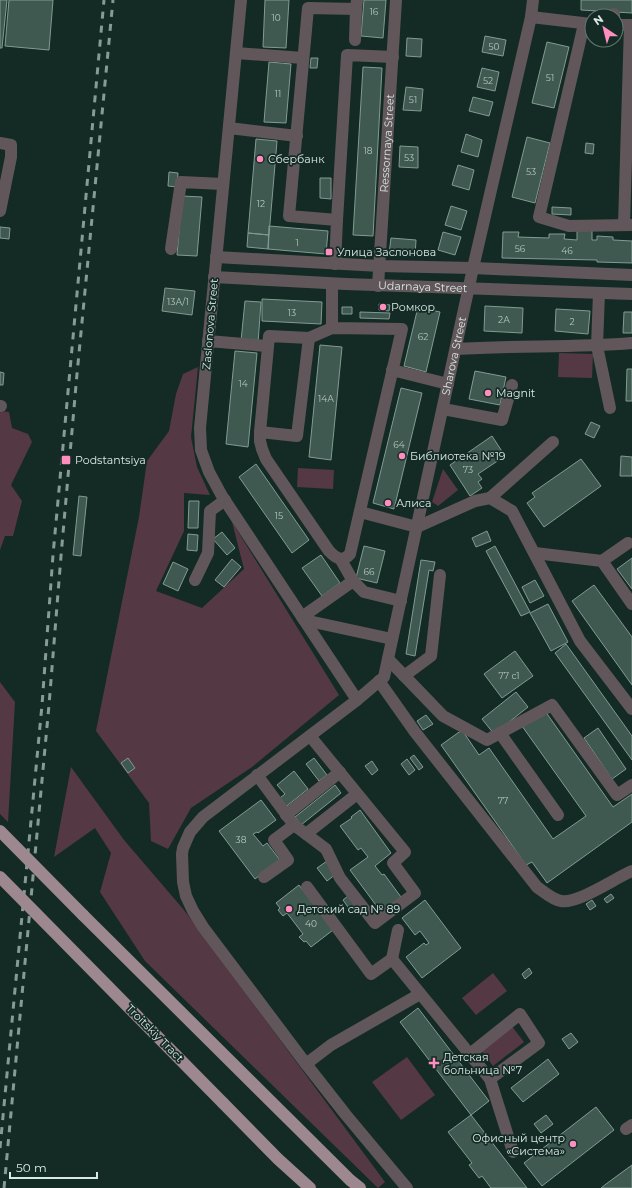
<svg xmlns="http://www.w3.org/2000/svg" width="632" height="1188" font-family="Montserrat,sans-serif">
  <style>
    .green { fill: #543843 }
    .building { fill: #3f5850; stroke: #819b93 }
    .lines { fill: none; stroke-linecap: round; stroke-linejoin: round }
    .minor { stroke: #61575b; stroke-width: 12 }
    .major { stroke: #9d888f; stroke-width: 12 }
    .rail { stroke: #889a95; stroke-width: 3; stroke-dasharray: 7 7; stroke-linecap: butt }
    .major-bridge { stroke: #9d888f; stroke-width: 12 }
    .poi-dot { fill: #fe8ebd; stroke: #142b25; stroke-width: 1.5 }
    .labels { text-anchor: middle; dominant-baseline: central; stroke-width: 3.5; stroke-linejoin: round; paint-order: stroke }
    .number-label { font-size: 9px; fill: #b4c5bf }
    .street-label { font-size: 11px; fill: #dbe9e4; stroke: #142b25 }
    .poi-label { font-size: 11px; fill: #dbe9e4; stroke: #142b25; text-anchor: start }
  </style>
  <rect width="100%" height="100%" fill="#142b25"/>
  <path class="green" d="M559 353 593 354 592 378 558 377Z
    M198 367 191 437 197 467 210 495 184 493V531L156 591 202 608 244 569 232 522 339 695 252 767 191 808 168 849 151 841 149 803 96 731 139 517 147 461 169 431 176 394 183 374Z
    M1 411 9 412 12 428 28 434 32 442 11 485 22 501 13 536H5L0 550V413Z
    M298 468 334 470 333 489 297 487Z
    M443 469 458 490 438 506 432 502Z
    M0 682 15 702 8 822 0 814Z
    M71 767 124 840 184 910 385 1182 378 1188 145 961 100 892 111 853 95 828 54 857Z
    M493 973 507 991 476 1015 462 998Z
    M511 1025 524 1042 493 1066 480 1049Z
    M407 1057 435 1095 401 1120 372 1082Z"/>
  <path class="building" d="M0 0H7L2 48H0Z
    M9 0H53L49 50 5 46Z
    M265 0H289L286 48 263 47Z
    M364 0H386L383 38 361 36Z
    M581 0H632V13L581 10Z
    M485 36 506 40 503 56 482 52Z
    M407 38 422 39 421 57 406 56Z
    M547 42 569 47 554 108 532 103Z
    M311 58H318L317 68H310Z
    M269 62 291 64 286 123 264 122Z
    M363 67 382 68 373 236 353 235Z
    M482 68 499 72 495 91 477 87Z
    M406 87 423 89 421 111 403 110Z
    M473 97 493 102 489 116 469 111Z
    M466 134 482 140 478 157 461 152Z
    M527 137 550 143 535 203 512 197Z
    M256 139 277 141 269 235 248 233Z
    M586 143 594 144 593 154 585 153Z
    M400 146 418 147V168L399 167Z
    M458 165 474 170 469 190 452 185Z
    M169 172 178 173 177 187 168 186Z
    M320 178H331V199L320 198Z
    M182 196 202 197 197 256 177 255Z
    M451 206 467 211 461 230 445 225Z
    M552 207 571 208V215L552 214Z
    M269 226 328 231 326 254 268 249Z
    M0 227 10 228 9 239 0 238Z
    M577 229 592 230V240H597V236L613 237V240L632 241V263L597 262V260L502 258 503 232H519L518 237 549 238V234H565L564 239 577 240Z
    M443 232 461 237 455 255 438 250Z
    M248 233 269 235 268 249 247 247Z
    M391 238 416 240 415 256 389 254Z
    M165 288 195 291 192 315 162 311Z
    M262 299 322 302 321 324 262 321Z
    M245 301 261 302 258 343 241 341Z
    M379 304 390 305 389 311 379 310Z
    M485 306 523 308 522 333 484 331Z
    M342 307H352V314H342Z
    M418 307 440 312 426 372 404 366Z
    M556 309 590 311 588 334 555 331Z
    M360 312 390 313 389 319 360 318Z
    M624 312H632V333H623Z
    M320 345 342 347 331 460 309 457Z
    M235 351 257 353 248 447 226 444Z
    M627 369H632V401H626Z
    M475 371 506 377 500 405 469 399Z
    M0 372 4 373 3 385H0Z
    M401 388 422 393 394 509 373 503Z
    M591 422 600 426 594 438 585 434Z
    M492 436 505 456 478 474 482 479 478 482 482 488 470 496 450 465Z
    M621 456 632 457V476H620Z
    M581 459 601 486 544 527 527 503 535 497 532 493Z
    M256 464 309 540 292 553 239 477Z
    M79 496 87 497 81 556 73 555Z
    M189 501H199L198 528H188Z
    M487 531 491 541 476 547 472 538Z
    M222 532 235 548 227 555 213 539Z
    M188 534 198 535 197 551 187 550Z
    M364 546 385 551 377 583 356 578Z
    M495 546 530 612 521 616 486 551Z
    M321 555 340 583 322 596 302 568Z
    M632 558V589L617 569Z
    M232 559 241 567 224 587 215 580Z
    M421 560 435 562 433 571 429 570 415 656 406 654Z
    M173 562 188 569 178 591 163 584Z
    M535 580 544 596 530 603 522 587Z
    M594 585 632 637V685L572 601Z
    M548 604 568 642 551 651 530 613Z
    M566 644 632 736V760L555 653Z
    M515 651 533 676 502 698 484 674Z
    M516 692 528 707 494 734 482 719Z
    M545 711 613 807 632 794V822L547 883 532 862 526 865 441 745 462 730 479 755 489 748 553 839 586 816 522 726Z
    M426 715 433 724 423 730 417 721Z
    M598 728 626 769 612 779 584 738Z
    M414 755 423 767 419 770 410 758Z
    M128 758 135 768 128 773 121 763Z
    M314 758 327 775 319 781 306 764Z
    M407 759 415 770 409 775 401 764Z
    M372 761 378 770 372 775 365 766Z
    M294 771 308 789 283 809 276 801 285 794 277 785Z
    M335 785 341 793 301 825 295 817Z
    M261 800 276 820 258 833 257 832 253 834 263 846 267 843 280 860 255 879 219 831Z
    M360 810 391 853 375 866 382 875 384 874 401 897 381 912 350 870 368 857 361 848 358 850 340 826 352 818 351 817Z
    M327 861 336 874 327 881 317 868Z
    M299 885 333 930 311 947 306 941 304 942 299 937 303 934 287 913 283 916 278 910 280 908 276 903Z
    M611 894 614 898 607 903 604 899Z
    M348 896 355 906 350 910 343 900Z
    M425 900 461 948 422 978 406 957 424 943 426 945 429 943 420 931 415 935 402 918Z
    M592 900 596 906 590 910 586 904Z
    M529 968 532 973 525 979 522 974Z
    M418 1008 489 1101 471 1115 400 1022Z
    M571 1033 578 1042 569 1049 562 1039Z
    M548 1059 559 1074 523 1102 511 1088Z
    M596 1107 614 1130 542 1186 524 1163Z
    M471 1115 527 1188H491L482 1176 479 1178 469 1165 472 1163 448 1132Z
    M546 1115 553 1124 541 1133 534 1124Z
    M632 1165V1188H601L606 1184Z"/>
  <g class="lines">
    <g class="minor">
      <path d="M241 0 200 428 201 450 209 472 222 496 357 700"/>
      <path d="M614 16V14"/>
      <path d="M531 17 591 24"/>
      <path d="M584 24 539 217 569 226 632 225"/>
      <path d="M616 25H632"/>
      <path d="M355 40 356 9"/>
      <path d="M236 53 303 58"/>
      <path d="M229 128 297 136"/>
      <path d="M0 143 11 145V157L0 211"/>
      <path d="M337 220 347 55 393 57"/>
      <path d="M624 225 630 25"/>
      <path d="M171 249 181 182 223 184"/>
      <path d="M216 257 380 266 473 268 632 275"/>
      <path d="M335 264 337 220 289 216 308 8 356 9 357 0"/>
      <path id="s1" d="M214 277 346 284 632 294"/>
      <path id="s2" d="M378 286 396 0"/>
      <path d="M599 293 597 346 610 408"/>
      <path d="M332 328 402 329 350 554C342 563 336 558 329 551L266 459 262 449 260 441V432L269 336 309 338 332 328V284"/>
      <path d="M208 341 267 346"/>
      <path d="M456 349C515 345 573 348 632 343"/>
      <path d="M392 370 448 384"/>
      <path d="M0 406H1"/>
      <path d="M443 409 502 420 512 385"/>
      <path d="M260 432 297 436 309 338"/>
      <path d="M490 498 553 442"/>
      <path d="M360 512 417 527 475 501 490 498 512 511 580 641 632 709"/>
      <path d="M535 553 602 561 632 604"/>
      <path d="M602 561 628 543"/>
      <path d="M195 580 208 553 210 511 225 500"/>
      <path d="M353 581 364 592 401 601"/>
      <path d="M302 617 353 581 341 560"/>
      <path d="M304 620 392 639"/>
      <path d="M388 659 443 716 487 740 552 705 617 795 632 785"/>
      <path d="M404 676 431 656 440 575"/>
      <path d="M379 681 415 732 537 887C544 892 553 900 561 901 578 904 615 878 632 871"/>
      <path d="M500 733 558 815"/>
      <path d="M257 775 294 825 326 849 340 878 375 923 415 893 393 863 405 852 310 736"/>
      <path d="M286 815 340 772"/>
      <path d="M306 834 357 794"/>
      <path d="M264 877 288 860 274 840 294 825"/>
      <path d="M307 887 371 974 392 959"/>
      <path d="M398 930 392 959 490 1079 513 1152"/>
      <path d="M470 1054 520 1014 539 1043 490 1079"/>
      <path d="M306 1064 331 1045 420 994"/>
      <path d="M626 1129 632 1125"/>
      <path id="s3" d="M407 1188 346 1115 306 1064 203 927 193 911 186 896 183 882 182 854 183 848 190 832 203 817 357 700 384 677 473 268 531 17 533 0"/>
    </g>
    <path class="major" d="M83 915 350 1180 360 1188
      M223 1103 278 1159 310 1188"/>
    <path class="rail" d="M0 1148 42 705 53 555 104 0
      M4 1188 49 705 61 556 77 374 113 0"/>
    <path class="major-bridge" d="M0 831 83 915
      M0 877 223 1103"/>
  </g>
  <g class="poi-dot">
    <circle cx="260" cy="159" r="4"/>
    <rect x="325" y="248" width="8" height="8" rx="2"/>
    <circle cx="383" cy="307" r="4"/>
    <circle cx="488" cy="393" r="4"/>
    <circle cx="402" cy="456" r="4"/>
    <rect x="61" y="455" width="10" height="10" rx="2"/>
    <circle cx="388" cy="503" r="4"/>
    <circle cx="289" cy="909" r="4"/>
    <path d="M432 1057h4v4h4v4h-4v4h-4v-4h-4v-4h4z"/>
    <circle cx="573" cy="1144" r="4"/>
  </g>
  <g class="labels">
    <g class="number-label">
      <text x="374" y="11">16</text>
      <text x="276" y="17">10</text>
      <text x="494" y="46">50</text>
      <text x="550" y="77">51</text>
      <text x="488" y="80">52</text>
      <text x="278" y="93">11</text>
      <text x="413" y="99">51</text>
      <text x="368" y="150">18</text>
      <text x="409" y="157">53</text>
      <text x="531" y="171">53</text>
      <text x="261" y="203">12</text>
      <text x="297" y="242">1</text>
      <text x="520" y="248">56</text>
      <text x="567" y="250">46</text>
      <text x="178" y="301">13А/1</text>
      <text x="292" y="312">13</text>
      <text x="504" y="319">2А</text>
      <text x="572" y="321">2</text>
      <text x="423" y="336">62</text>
      <text x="243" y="383">14</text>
      <text x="326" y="398">14А</text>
      <text x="399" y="444">64</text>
      <text x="468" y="469">73</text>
      <text x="279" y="515">15</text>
      <text x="369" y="571">66</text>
      <text x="509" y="675">77 с1</text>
      <text x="503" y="800">77</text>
      <text x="241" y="839">38</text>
      <text x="311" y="923">40</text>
    </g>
    <g class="street-label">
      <text stroke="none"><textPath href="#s2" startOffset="143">Ressornaya Street</textPath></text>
      <text stroke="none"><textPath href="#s1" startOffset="209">Udarnaya Street</textPath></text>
      <text transform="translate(210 324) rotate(-85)">Zaslonova Street</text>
      <text stroke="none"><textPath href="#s3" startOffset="1010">Sharova Street</textPath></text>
      <text transform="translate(155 1033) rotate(45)">Troitskiy Tract</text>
    </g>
    <g class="poi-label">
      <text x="268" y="159">Сбербанк</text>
      <text x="337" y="252">Улица Заслонова</text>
      <text x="391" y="307">Ромкор</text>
      <text x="496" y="393">Magnit</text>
      <text x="410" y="456">Библиотека №19</text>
      <text x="75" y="460">Podstantsiya</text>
      <text x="396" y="503">Алиса</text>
      <text x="297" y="909">Детский сад № 89</text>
      <text x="443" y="1057">Детская<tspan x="443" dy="13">больница №7</tspan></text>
      <text x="565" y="1138" text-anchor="end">Офисный центр<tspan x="565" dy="13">«Система»</tspan></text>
    </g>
  </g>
  <g transform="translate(604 28) rotate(325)"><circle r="19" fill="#142b25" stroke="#647771"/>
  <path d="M0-3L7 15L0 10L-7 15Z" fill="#fe8ebd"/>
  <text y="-6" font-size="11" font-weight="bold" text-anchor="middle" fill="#dbe9e4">N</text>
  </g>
  <path d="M10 1172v6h87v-6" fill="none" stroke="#dbe9e4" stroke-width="2"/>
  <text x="16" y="1172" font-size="12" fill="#dbe9e4" stroke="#142b25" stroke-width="3" paint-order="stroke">50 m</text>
</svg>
